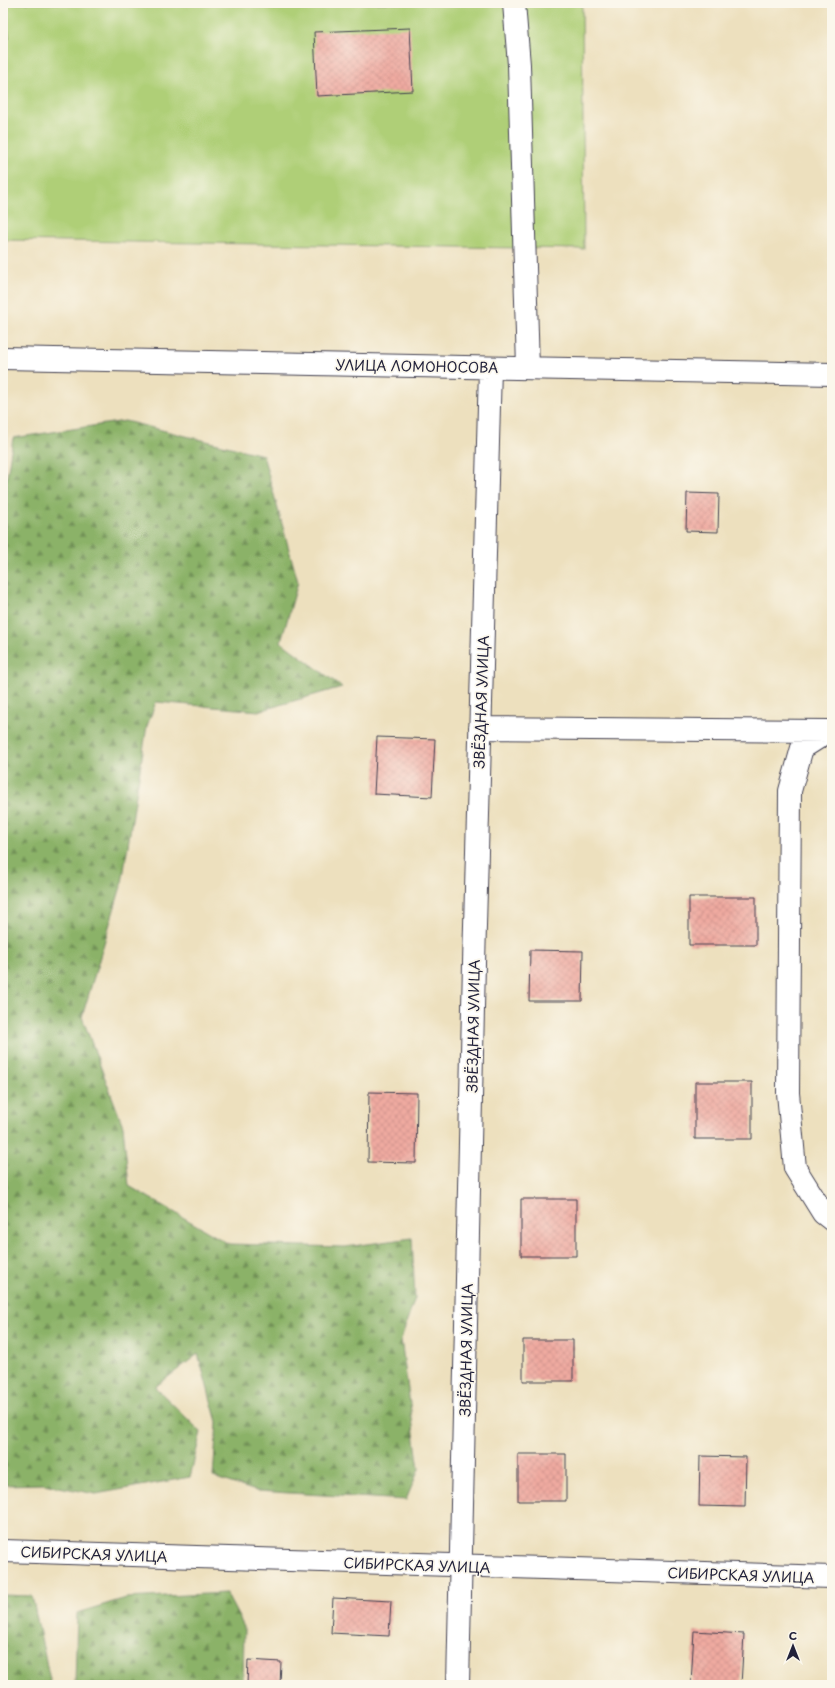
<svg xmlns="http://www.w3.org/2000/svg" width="835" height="1688" font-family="'Playpen Sans',sans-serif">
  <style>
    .forest { fill: url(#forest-firs); stroke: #566a52 }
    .garden { fill: #afcf77; stroke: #687859 }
    .building { fill: url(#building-cross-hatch) }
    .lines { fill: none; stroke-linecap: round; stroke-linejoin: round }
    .minor-casing { stroke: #403e4f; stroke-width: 24 }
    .minor { stroke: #fff; stroke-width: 22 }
    .labels { text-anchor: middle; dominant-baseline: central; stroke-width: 3.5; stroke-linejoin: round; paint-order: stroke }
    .street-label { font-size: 14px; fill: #22223b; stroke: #fbf7ec }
  </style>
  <defs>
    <pattern id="forest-firs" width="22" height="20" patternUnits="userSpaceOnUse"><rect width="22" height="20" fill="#8bb268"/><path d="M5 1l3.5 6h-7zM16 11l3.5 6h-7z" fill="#719057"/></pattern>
    <pattern id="building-cross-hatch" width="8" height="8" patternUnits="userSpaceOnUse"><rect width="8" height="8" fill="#efaaa0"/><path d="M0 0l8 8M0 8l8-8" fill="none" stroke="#cd928b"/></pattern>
  </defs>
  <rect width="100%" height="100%" fill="#fbf7ec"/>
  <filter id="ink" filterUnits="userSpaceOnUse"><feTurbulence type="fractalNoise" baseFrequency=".025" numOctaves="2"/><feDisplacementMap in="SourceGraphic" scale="8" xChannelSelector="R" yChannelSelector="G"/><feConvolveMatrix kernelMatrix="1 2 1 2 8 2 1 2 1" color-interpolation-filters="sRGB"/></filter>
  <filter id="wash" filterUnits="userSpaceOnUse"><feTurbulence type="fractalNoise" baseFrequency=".012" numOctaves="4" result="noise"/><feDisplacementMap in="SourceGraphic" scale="16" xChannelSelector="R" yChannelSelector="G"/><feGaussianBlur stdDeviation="0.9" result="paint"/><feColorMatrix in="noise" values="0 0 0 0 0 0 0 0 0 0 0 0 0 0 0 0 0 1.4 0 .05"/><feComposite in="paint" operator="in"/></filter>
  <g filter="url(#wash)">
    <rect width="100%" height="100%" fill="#ede0be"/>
    <path class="forest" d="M125 421 263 455 298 582 281 642 342 687 259 711 156 702 147 726 122 883 82 1017 123 1126 129 1186 229 1244 345 1247 412 1238 415 1298 401 1339 419 1469 406 1500 256 1491 213 1477 217 1422 198 1354 155 1387 201 1432 190 1477 96 1494 43 1484 3 1485V502L13 438Z
      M226 1593 244 1627 243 1685H75L77 1613 126 1598Z
      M3 1595 32 1596 50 1680 49 1685H3Z"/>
    <path class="garden" d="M3 3H582L584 249 3 240Z"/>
    <g id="blocks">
      <path class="building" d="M3 3H5L7 39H3Z
        M410 28 413 91 317 96 314 32Z
        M687 493 719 494 718 532 686 531Z
        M377 737 435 739 432 797 374 794Z
        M689 897H756V945H689Z
        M530 950 583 951 582 1001H529Z
        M695 1082H752V1139H695Z
        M369 1092 417 1093 416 1163 368 1162Z
        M521 1199H576V1256H521Z
        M523 1340H573V1381H523Z
        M518 1454H566V1501H518Z
        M700 1456 746 1457 745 1507 699 1506Z
        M333 1598 391 1601 389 1636 331 1633Z
        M694 1631 744 1634 741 1685 691 1684Z
        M248 1660 281 1662 280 1685H247Z"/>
    </g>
  </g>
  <g filter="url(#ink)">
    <use href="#blocks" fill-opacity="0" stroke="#403e4f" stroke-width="1"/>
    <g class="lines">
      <defs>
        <path id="minor" d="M514 3 519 65 528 368
          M3 358 832 374
          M480 728 829 731
          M832 731H829L802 748 790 791 788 1093 795 1168 823 1213 832 1220
          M3 1551 832 1577
          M458 1685 474 963 490 368"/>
      </defs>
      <use href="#minor" class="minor-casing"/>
      <use href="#minor" class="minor"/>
    </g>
  </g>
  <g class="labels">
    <g class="street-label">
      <text transform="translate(417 366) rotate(1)">УЛИЦА ЛОМОНОСОВА</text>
      <text transform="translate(481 702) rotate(-88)">ЗВЁЗДНАЯ УЛИЦА</text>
      <text transform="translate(473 1026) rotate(-89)">ЗВЁЗДНАЯ УЛИЦА</text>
      <text transform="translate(466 1350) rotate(-89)">ЗВЁЗДНАЯ УЛИЦА</text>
      <text transform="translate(94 1554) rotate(2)">СИБИРСКАЯ УЛИЦА</text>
      <text transform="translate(417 1565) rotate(2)">СИБИРСКАЯ УЛИЦА</text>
      <text transform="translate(741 1575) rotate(2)">СИБИРСКАЯ УЛИЦА</text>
    </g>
  </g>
  <rect width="835" height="1688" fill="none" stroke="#fbf7ec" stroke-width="16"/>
  <g transform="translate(793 1646)" stroke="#fbf7ec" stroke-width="3" paint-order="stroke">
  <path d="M0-3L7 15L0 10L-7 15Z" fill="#22223b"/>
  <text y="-6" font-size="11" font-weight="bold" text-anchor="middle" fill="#22223b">С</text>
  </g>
</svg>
